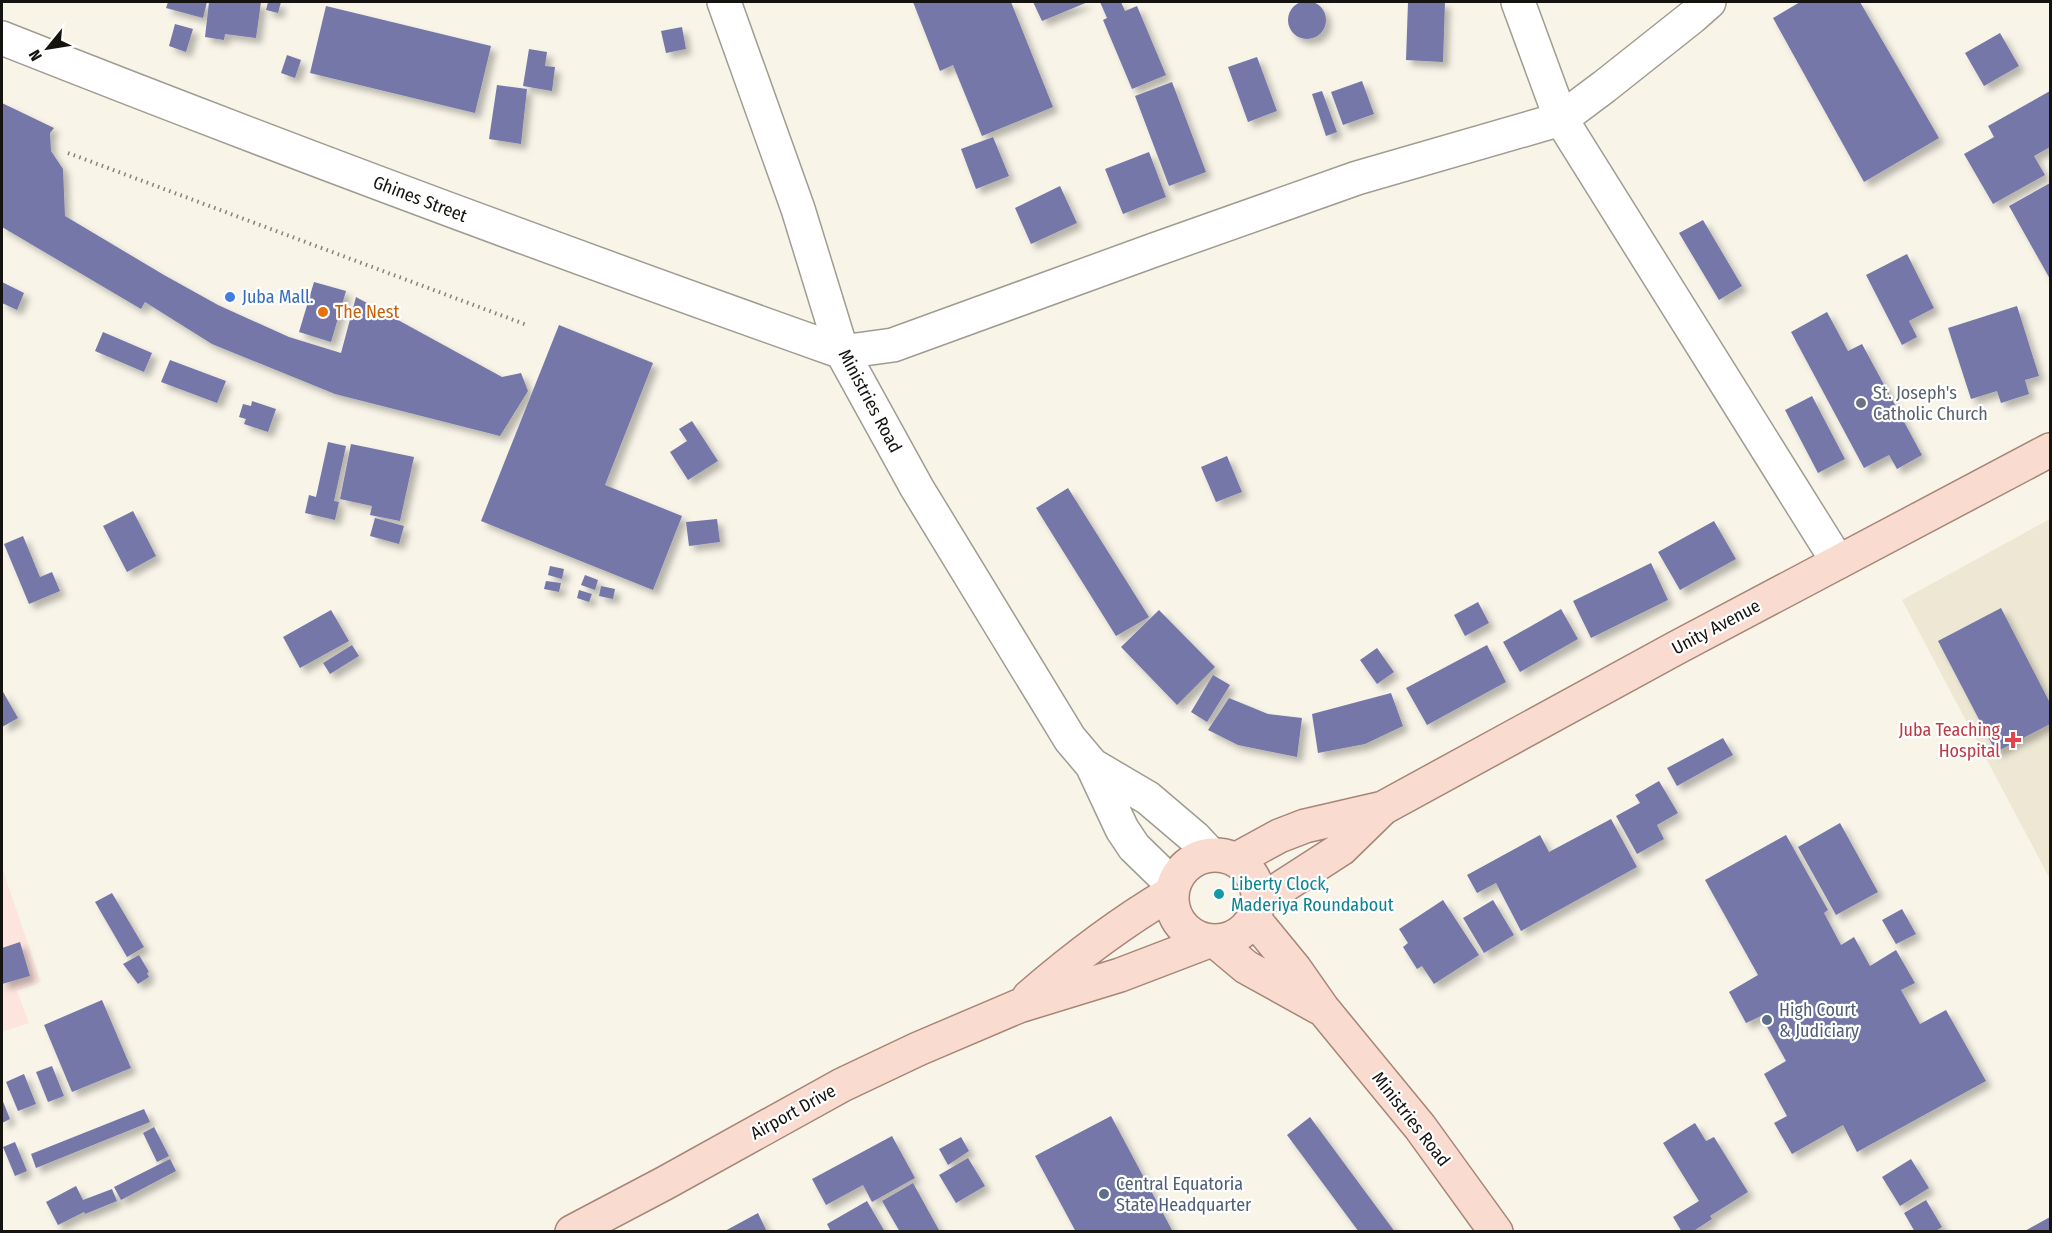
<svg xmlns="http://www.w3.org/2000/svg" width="2052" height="1233" font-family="'Fira Sans Condensed',sans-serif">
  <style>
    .commercial { fill: #fde4dc }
    .built { fill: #ede7d4 }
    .building { fill: #7577a9; filter: url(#shadow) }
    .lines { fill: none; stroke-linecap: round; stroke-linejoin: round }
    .minor-casing { stroke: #9f9c91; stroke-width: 36 }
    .tertiary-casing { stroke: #9f9c91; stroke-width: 36 }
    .primary-casing { stroke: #a78578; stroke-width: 36 }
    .path { stroke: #85837b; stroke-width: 4; stroke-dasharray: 1.5 4.5; stroke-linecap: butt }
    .minor { stroke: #fff; stroke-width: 33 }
    .tertiary { stroke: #fff; stroke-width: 33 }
    .primary { stroke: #fadbd0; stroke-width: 33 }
    .shop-dot { fill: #3f7fe0; stroke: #fff; stroke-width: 2 }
    .food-dot { fill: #e8710a; stroke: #fff; stroke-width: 2 }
    .worship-dot { fill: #6b7280; stroke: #fff; stroke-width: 2 }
    .health-dot { fill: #e0444e; stroke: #fff; stroke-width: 2 }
    .culture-dot { fill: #0f9aa8; stroke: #fff; stroke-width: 2 }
    .service-dot { fill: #5c6f8a; stroke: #fff; stroke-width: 2 }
    .labels { text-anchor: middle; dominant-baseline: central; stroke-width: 4.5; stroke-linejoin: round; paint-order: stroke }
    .street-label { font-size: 18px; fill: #14130f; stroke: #fff }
    .shop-label { font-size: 18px; fill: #366cbe; stroke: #fff; text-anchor: start }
    .food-label { font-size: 18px; fill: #c56008; stroke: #fff; text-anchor: start }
    .worship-label { font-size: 18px; fill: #5b616d; stroke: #fff; text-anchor: start }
    .health-label { font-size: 18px; fill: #be3a42; stroke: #fff; text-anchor: end }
    .culture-label { font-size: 18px; fill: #0d838f; stroke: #fff; text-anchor: start }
    .service-label { font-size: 18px; fill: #4e5e75; stroke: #fff; text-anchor: start }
  </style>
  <defs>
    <filter id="shadow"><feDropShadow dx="5.5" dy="5.5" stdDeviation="3" flood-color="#0004"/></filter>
  </defs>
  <rect width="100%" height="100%" fill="#f8f4e8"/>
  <path class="commercial" d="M2 868 41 982 17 991 29 1023 2 1032Z"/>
  <path class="built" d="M2050 519V879L1902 600Z"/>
  <path class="building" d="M1288 20a19 19 0 1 1 38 0a19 19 0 1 1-38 0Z
    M168 2H207L203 18 166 8Z
    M209 2H261L256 38 225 34 224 40 205 37Z
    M268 2H281L278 13 266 10Z
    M913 2H1011L1053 107 982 136 953 65 940 71Z
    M1033 2H1088L1042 21Z
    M1100 2H1121L1125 11 1137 6 1166 75 1132 89 1103 20 1107 18Z
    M1408 2H1445L1443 62 1406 60Z
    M1800 2H1860L1939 138 1864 182 1773 18Z
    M326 6 491 46 475 113 310 73Z
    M175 24 193 29 186 52 169 46Z
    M682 27 686 49 666 53 661 31Z
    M2000 33 2019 66 1984 86 1965 53Z
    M529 49 547 52 545 66 555 67 552 91 523 86Z
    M287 55 301 60 295 78 281 73Z
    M1257 57 1277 111 1248 122 1228 67Z
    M1362 81 1374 114 1343 125 1331 92Z
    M1172 82 1206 172 1169 186 1135 96Z
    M497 85 527 89 521 144 489 139Z
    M1322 91 1337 132 1326 136 1312 94Z
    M2050 91V147L2034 156 2045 175 1993 204 1964 154 1994 137 1988 126Z
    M2 103 54 128 50 133 51 151 63 169 65 216 164 275 218 305 289 337 341 353 356 297 502 377 521 373 528 391 500 436 335 394 212 344 145 302 141 309 2 227Z
    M993 137 1009 176 976 189 961 149Z
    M1149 152 1166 197 1123 214 1105 169Z
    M2050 183V279L2009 206Z
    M1060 186 1077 223 1031 244 1015 208Z
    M1703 220 1742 286 1719 300 1679 233Z
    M1907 254 1934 308 1909 321 1917 337 1902 345 1866 275Z
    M2 282 24 293 17 310 2 303Z
    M314 282 346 291 331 342 299 332Z
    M2017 306 2039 376 2025 380 2029 394 2001 403 1997 391 1971 399 1948 328Z
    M1827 312 1848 351 1862 344 1922 455 1897 469 1889 455 1864 468 1791 332Z
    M559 325 653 363 605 485 682 516 653 590 481 521Z
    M103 332 152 353 144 372 95 351Z
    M170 360 226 381 217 403 161 382Z
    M1812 396 1845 459 1818 473 1785 410Z
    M252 401 276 409 268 432 244 424 246 419 239 417 243 404 251 406Z
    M692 421 718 461 688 480 670 452 687 441 679 429Z
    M328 442 346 446 334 501 339 502 335 520 305 513 309 495 316 497Z
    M351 444 414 457 400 521 370 515 372 506 340 499Z
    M1227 456 1242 492 1216 502 1201 467Z
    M1068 488 1149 617 1116 636 1036 508Z
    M133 511 156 556 127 572 103 526Z
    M375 518 404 526 399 544 370 536Z
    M717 519 720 542 689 546 686 522Z
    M1714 521 1736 559 1680 590 1658 552Z
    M23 536 40 577 52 572 60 591 29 604 4 544Z
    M1651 563 1668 600 1591 638 1573 601Z
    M550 566 564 569 562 579 548 575Z
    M585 575 598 580 595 590 581 585Z
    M546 581 561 583 559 592 544 589Z
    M601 586 615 589 613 599 599 596Z
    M579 590 592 594 589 602 577 598Z
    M1478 602 1489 623 1465 636 1454 615Z
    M2001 608 2050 703V724L1996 752 1938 641Z
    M1561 609 1578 639 1520 672 1503 642Z
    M331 610 349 641 300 668 283 637Z
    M1159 610 1215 667 1177 705 1121 647Z
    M352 645 359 656 330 674 323 663Z
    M1487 645 1506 682 1427 725 1406 688Z
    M1377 648 1394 672 1377 684 1360 660Z
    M1213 675 1230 685 1207 722 1191 712Z
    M2 690 18 718 2 727Z
    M1391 693 1403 726 1365 744 1318 753 1312 714Z
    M1229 698 1268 714 1302 718 1297 757 1238 745 1208 730Z
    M1723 738 1733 755 1677 786 1667 768Z
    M1659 781 1678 813 1657 825 1664 839 1637 854 1616 816 1640 803 1635 795Z
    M1611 819 1637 867 1521 931 1496 883 1477 893 1467 875 1540 835 1549 852Z
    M1840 823 1878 892 1836 915 1798 847Z
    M1786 835 1828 910 1824 913 1841 945 1854 937 1870 966 1896 950 1915 983 1901 990 1920 1024 1946 1010 1986 1081 1857 1152 1843 1125 1792 1154 1774 1123 1787 1116 1764 1074 1786 1061 1761 1016 1746 1023 1729 992 1758 975 1705 880Z
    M112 893 144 947 127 957 95 902Z
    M1443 900 1479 955 1434 984 1422 966 1417 969 1403 947 1408 943 1399 929Z
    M1493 900 1514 935 1484 953 1463 918Z
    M1902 909 1916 934 1896 944 1882 920Z
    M20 942 30 976 2 984V948Z
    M139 955 149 972 147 973 149 977 138 984 123 964Z
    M102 1000 131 1068 72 1092 44 1025Z
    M52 1066 64 1096 48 1102 36 1072Z
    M24 1074 36 1104 18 1111 6 1082Z
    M2 1099 10 1119 2 1123Z
    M144 1109 150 1122 36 1168 31 1154Z
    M1111 1116 1173 1232H1076L1035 1156Z
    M1310 1117 1395 1232H1359L1287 1135Z
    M1695 1123 1706 1141 1714 1137 1748 1192 1710 1216 1712 1219 1692 1232H1682L1673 1217 1699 1201 1663 1143Z
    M154 1127 169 1156 157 1162 143 1133Z
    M892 1136 915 1178 872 1202 863 1185 826 1205 812 1179Z
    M961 1137 969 1151 948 1165 939 1149Z
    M15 1142 27 1171 15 1176 3 1147Z
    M968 1158 985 1186 956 1203 939 1175Z
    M170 1159 176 1171 121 1200 114 1187Z
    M1911 1159 1929 1188 1900 1206 1882 1177Z
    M913 1183 940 1232H900L882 1201Z
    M76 1186 83 1200 112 1189 117 1201 85 1214 84 1212 58 1225 46 1202Z
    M1926 1200 1942 1227 1934 1232H1915L1904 1213Z
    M867 1201 885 1232H831L827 1224Z
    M758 1213 767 1232H723Z
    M2050 1217V1232H2023Z"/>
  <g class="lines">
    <defs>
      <path id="minor" d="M1518 2 1561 119 1838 562
        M2 38C280 148 560 252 842 352L893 345 1154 250 1357 178 1561 119 1605 86 1692 17 1709 2"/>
      <path id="tertiary" d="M724 2 798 209 842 352 917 488 1070 739 1092 765 1148 798 1195 838 1210 854
        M1092 765 1122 829 1134 847 1173 885"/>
      <path id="primary" d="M1172 898a43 43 0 1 1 86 0a43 43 0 1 1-86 0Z
        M1237 859 1279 836 1305 826 1383 808
        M1259 902 1341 849 1383 808 1676 648 2050 450
        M1254 919 1295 969 1323 1009 1420 1127 1496 1232
        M1215 941 1246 967 1318 1007
        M1029 997C1074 958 1120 923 1171 893
        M572 1232 665 1183 842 1085 918 1049 1019 1006 1120 975 1209 941"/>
    </defs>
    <use href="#minor" class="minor-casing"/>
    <use href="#tertiary" class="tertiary-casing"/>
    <use href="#primary" class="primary-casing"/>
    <path class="path" d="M68 153 527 325"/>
    <use href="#minor" class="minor"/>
    <use href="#tertiary" class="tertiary"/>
    <use href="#primary" class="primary"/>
  </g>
  <circle class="shop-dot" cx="230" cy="297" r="6"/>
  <circle class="food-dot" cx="323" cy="312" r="6"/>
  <circle class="worship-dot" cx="1861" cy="403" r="6"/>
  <path class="health-dot" d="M2010 731h6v6h6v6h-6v6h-6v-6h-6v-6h6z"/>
  <circle class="culture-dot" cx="1219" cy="894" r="6"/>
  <g class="service-dot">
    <circle cx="1767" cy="1020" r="6"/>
    <circle cx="1104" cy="1194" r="6"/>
  </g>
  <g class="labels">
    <g class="street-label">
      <text transform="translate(420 199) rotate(21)">Ghines Street</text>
      <text transform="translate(870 401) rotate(62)">Ministries Road</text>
      <text transform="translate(1716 627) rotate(-28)">Unity Avenue</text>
      <text transform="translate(793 1112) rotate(-29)">Airport Drive</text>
      <text transform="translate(1411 1119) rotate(52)">Ministries Road</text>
    </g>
    <g class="shop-label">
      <text x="242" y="297">Juba Mall.</text>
    </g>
    <g class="food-label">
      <text x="335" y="312">The Nest</text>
    </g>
    <g class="worship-label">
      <text x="1873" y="393">St. Joseph's<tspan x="1873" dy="21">Catholic Church</tspan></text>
    </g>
    <g class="health-label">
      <text x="2000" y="730">Juba Teaching<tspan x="2000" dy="21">Hospital</tspan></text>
    </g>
    <g class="culture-label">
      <text x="1231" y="884">Liberty Clock,<tspan x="1231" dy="21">Maderiya Roundabout</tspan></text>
    </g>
    <g class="service-label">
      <text x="1779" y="1010">High Court<tspan x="1779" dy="21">&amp; Judiciary</tspan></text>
      <text x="1116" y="1184">Central Equatoria<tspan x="1116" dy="21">State Headquarter</tspan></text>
    </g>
  </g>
  <rect width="2052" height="1233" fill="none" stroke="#14130f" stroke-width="6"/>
  <g transform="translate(48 48) rotate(240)" stroke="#ffffff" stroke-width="4.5" paint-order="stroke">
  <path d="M0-4.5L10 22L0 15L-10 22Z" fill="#14130f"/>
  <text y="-9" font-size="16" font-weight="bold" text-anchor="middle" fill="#14130f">N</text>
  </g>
</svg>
